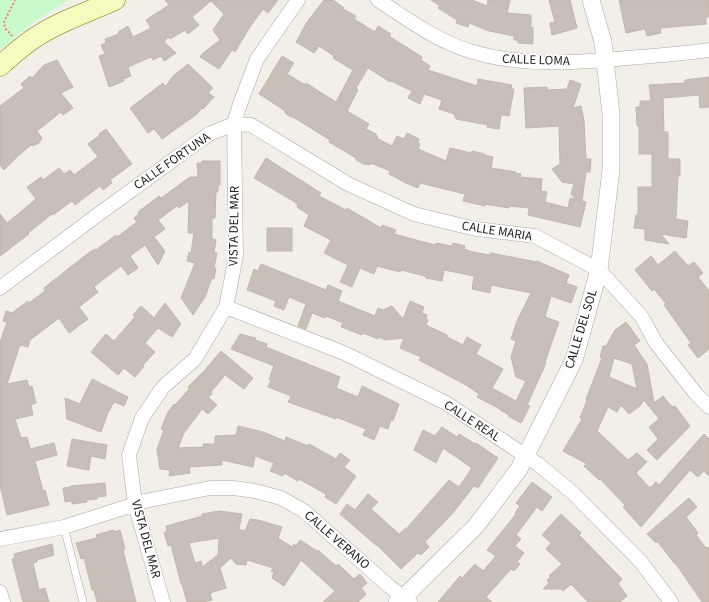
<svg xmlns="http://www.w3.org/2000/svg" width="709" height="602" font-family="'Source Sans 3',sans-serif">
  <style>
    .park { fill: #c8facc }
    .building { fill: #c7bfb8; stroke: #c4b6ab; fill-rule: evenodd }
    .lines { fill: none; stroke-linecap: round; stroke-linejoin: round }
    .service-casing { stroke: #a9a9a9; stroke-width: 8 }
    .minor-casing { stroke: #a9a9a9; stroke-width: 15 }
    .tertiary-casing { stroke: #a9a9a9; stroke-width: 18 }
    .secondary-casing { stroke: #707d05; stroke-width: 21 }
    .path { stroke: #fa8072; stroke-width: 2; stroke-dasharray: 2 2; stroke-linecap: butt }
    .service { stroke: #fff; stroke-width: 7 }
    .minor { stroke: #fff; stroke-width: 14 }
    .tertiary { stroke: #fff; stroke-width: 17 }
    .secondary { stroke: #f7fabf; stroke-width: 20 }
    .labels { text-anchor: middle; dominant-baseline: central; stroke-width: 3.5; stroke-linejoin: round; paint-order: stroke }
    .street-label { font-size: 13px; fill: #222; stroke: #fff }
  </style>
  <rect width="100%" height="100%" fill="#f2efe9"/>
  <path class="park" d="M0 0H69C44 14 21 31 0 50Z"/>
  <path class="building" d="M165 0H278L268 13 263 9 250 27 235 52 232 50 219 69 200 57 203 53 220 40 213 30 224 14 211 1 192 17 199 25 188 34 185 30 170 39 168 37 164 42 176 53 164 61 161 56 153 60 151 57 128 67 131 76 123 79 124 81 109 87 99 56 105 54 101 45 106 43 105 39 119 34 118 32 128 26 133 37 151 28 146 20 169 5Z
    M324 0H333L344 8 343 9 356 16 354 19 375 32 378 26 391 34 389 36 422 57 421 60 430 66 428 70 477 86 478 79 512 85 511 89H514L509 116 503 115 502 116H501L499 129 487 127 488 125 456 119 454 114 439 109 442 100 424 94 420 104 408 98 412 91 391 81 390 82 368 68 356 88 358 90 347 111 369 124 366 129 376 134 378 139 392 146 397 136 404 139 407 133 419 139 418 142 420 144 418 149 446 161 450 148 471 153 472 151 485 154 484 155 493 157 491 168 516 172 515 173 521 174 520 177 542 179 541 191 547 192 545 202 568 208 570 198 576 200 571 194 574 184 562 182 552 169 560 164 559 126 526 128 524 88 547 87V90L567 89 570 80 581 84 573 108 581 106 584 120 586 159H591L590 172H586L582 201 586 202 580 227 528 215 529 208 509 206V208L485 204V206L463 201 465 194 420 183 418 188 406 183 389 174 390 171 371 163 370 165 367 164 366 165 356 160V158L329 142 330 140 293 117H291L286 114 284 110 259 94 282 56 294 63 287 74 305 85 306 83 336 102 353 70 333 58 334 56 319 46 314 53 296 42 307 22Z
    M431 0H472L487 6 488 0H510L507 13 531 15V28L533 27V44L518 43V40H514V36L489 31 469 23 468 27 456 23 457 20 438 8 440 6Z
    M549 0H570L577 28 552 35 550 23 555 22Z
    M619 0H709V17H706V24L660 28 661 33 647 36 645 29 626 33Z
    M57 60 73 87 61 93 73 108 63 115 61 112 37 131 42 138 39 143 32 146 31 145 18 156 4 170 0 165V106L24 88 21 84 30 76 32 78 44 65Z
    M188 64 213 88 208 93 214 97 203 109 202 108 197 114 162 139 154 129 148 133 130 108 163 83 166 86 173 76Z
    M709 77V107L700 108 699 95 663 98 664 132H668V159H680V176H678L676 219 688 221 686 238 661 234 669 244 645 240V229L634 228 636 215H638V187H652V154H639V126H637L636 107H640V101H651L649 85 685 83V80Z
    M106 129 132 164 110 180 112 183 103 190 100 186 75 205 72 201 53 215 52 214 28 233 29 234 0 256V214L7 223 36 199 27 187 41 177 43 180 59 168 64 174 70 170 74 175 98 157 88 144 100 135 99 134Z
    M266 158 321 193 319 196 346 210 347 208 381 228 382 225 396 230 394 234 435 245 436 243 452 246 453 243 465 246 464 249 473 252 490 255 491 253 537 262V261L569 275 566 283 577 287 571 303 551 296 545 317 559 322 545 362 546 363 527 405 530 406 521 423 508 416 509 415 500 410V409L477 397 479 394 466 385 419 360 421 357 400 348 404 338 385 340 379 337 378 339 363 333 362 335 341 327 343 323 326 316 325 318 312 313 306 329 298 326 306 304 289 297 284 310 274 306 276 301 247 290 254 269 258 271 261 264 326 290 328 285 342 291 338 301 375 316 378 308 383 310 392 306 403 319 410 301 424 307 422 313 427 315 426 319 428 320 426 325 447 335V337L463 345 467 337 481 345 476 354 503 369 492 388 516 401 526 381 516 377 511 357 516 341 511 339 517 321 531 293 491 285 490 293 472 289 474 276 444 270 442 281 426 278 425 276 401 270 400 272 377 266 374 274 360 268 352 287 340 282 348 265 324 253 331 240 304 226 309 215 297 207 298 205 293 201 254 178Z
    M202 161H220V185H218V192H216L215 218H212V239L216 240 214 253H217L214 268H216L214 279 212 278 205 297 193 315 181 298 195 263 187 261 189 252 191 253 194 233H188L189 201 179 208 177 206 158 220 165 229 154 237 165 251 158 265 145 245 130 256 138 268 128 275 121 266 96 285 94 287 98 292 79 307 88 319 69 333 59 318 30 340 28 347 20 345 7 384 27 380 29 387 32 386 36 403 31 405 33 415 15 419 21 438 27 437 30 449 54 443 57 455 35 461 43 491 45 490 49 505 7 515 0 485V342L7 322 3 321 6 311 12 313 28 301 29 303 45 291 44 288 82 258 90 252 95 249 96 250 116 235 117 237 137 222 134 218 139 214 138 212 159 196 161 198 190 177H198L197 163H202Z
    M267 228H292V251H267Z
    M675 251 688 266 694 262 703 273 698 277 709 291V349L698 358 688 345 691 343 664 305 666 304 654 289 652 291 635 270 651 256 658 265Z
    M165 303 181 324 172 337 158 328 145 343 155 352 143 365 144 366 135 377 124 368 118 375 91 352 106 334 114 341 135 317 133 315 141 306 154 318Z
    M626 322 640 341 634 345 647 364 654 403 663 396 670 405H671L673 407 675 406 690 426 657 460 647 450 658 439 649 427 659 419 644 400 640 406 629 414 621 405 617 412 608 407 597 431 628 460 637 453 647 462 636 473 650 488 656 482 659 485 704 434 709 439V476L704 471 698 477 690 470 641 527 623 507 625 505 600 479 599 480 584 466 587 464 563 451 582 419 580 418 587 400 586 399 602 358 600 357 603 346H606L615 330ZM614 358 632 364 637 389 609 377Z
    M240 334 256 338 255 340 267 344 266 347 340 377 336 388 358 397 362 386 399 404 393 421 391 420 388 429 380 426 374 440 363 435 366 429 336 417V419L288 402 291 396 268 387 271 380 269 379 274 366 231 349Z
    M221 351 253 378 244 389 225 375 211 392 212 394 208 397 217 405 208 414 202 409 184 433 178 448 204 447 203 444H215V436L236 435 238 426 263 432 285 441 286 437 308 446 309 444 336 459 340 453 350 460 344 467 356 476 336 504 325 497 326 494 299 479 298 481 284 473 283 476 270 471 274 463 255 456 253 467 222 460V465L189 467 190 473 169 476 170 470 160 469 157 449 164 430 161 429 168 412 174 404 175 405 189 389 188 387 204 371Z
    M92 379 128 397 124 406 115 402 112 405 110 410H109L101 432 67 419 65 398 80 404Z
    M442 427 457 437 459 434 475 444 476 443 498 458 478 488 474 486 452 514 425 542 429 547 421 555 418 553 401 569 377 545V546L340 514 347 504 355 510 368 494 378 502 371 509 399 534 406 528H407L449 480 459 487 472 468 443 448 436 463 414 450 423 430 435 436Z
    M72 439 107 445 105 459 91 456 89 470 67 466Z
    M532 482 552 497 542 511 537 507 516 535 521 539 515 546 524 553 517 562 520 564 514 571 511 569 486 597 492 602H438L460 576 462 578 475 564 483 571 496 556 487 550 516 514 515 513 520 506 516 503Z
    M105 483 106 496 97 497V499L87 500V502L72 504V501L65 502 63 488 71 487V486Z
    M689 498 697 507 686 517 698 533 696 535 706 548 709 547V602H702L676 564H675L657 541 656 543 647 534Z
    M219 511 242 514 239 529 245 531 250 519 258 520 282 527 278 538 292 547 294 544 296 546 300 540 317 551 318 550 336 566 338 564 354 579 360 574 367 583 361 588 366 594 358 602H323L335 591 301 560 284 586 272 578 274 572 271 571 273 568 247 560 246 565 236 564 231 558 220 568 226 588 210 593 212 600 203 602H187L182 584H181L171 545 168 546 164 532H167L166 526 203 516 202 514ZM219 538 218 555 202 567 201 561 195 563 189 543Z
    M561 514 581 533 579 535 622 579 618 584 627 596 620 602H588L571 584 563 591 561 589H543L549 583 547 580 551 577 549 576 562 564 546 549 551 543 542 535Z
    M113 530 114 532 120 530 125 549 123 550 136 602H97L94 590H92L84 558 81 559 76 543 97 538 96 535Z
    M52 544 54 555 37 560V562L33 563 39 590 45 588 49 602H23L12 559 15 558 14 554Z"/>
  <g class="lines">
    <defs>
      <path id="service" d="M64 527 83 602"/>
      <path id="minor" d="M378 0C405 18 439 42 470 51 521 67 575 63 627 58 655 56 682 54 709 50
        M0 288 100 213 209 134 234 124 240 104 257 59 298 0
        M226 307 344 353 446 403 538 464 573 493 641 562 671 602
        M0 539 64 527 145 501 210 488H233L255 491 281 498 304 511 390 587 410 602
        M0 592 3 602
        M163 602 135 504 129 455 142 418 163 387 195 359 226 307 236 256 234 124 251 125 348 184 414 214 476 229 535 236 599 270 641 316 656 343 696 394 709 407"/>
      <path id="tertiary" d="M397 602 404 597 476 526 519 469 574 360 599 270 611 170V114L603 42 591 0"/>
      <path id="secondary" d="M0 66C11 56 23 45 36 37 59 21 89 12 115 0"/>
    </defs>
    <use href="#service" class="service-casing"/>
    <use href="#minor" class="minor-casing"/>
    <use href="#tertiary" class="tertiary-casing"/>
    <use href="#secondary" class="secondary-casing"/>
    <path class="path" d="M12 36 5 28 4 22 15 0"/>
    <use href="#service" class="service"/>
    <use href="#minor" class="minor"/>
    <use href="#tertiary" class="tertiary"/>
    <use href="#secondary" class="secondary"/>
  </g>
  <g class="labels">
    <g class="street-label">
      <text transform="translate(536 60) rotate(2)">CALLE LOMA</text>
      <text transform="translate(172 161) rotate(-35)">CALLE FORTUNA</text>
      <text transform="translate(234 226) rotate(-89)">VISTA DEL MAR</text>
      <text transform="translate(497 231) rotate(9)">CALLE MARIA</text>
      <text transform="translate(581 329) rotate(-73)">CALLE DEL SOL</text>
      <text transform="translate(472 421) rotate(33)">CALLE REAL</text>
      <text transform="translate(146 539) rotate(75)">VISTA DEL MAR</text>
      <text transform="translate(337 540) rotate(41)">CALLE VERANO</text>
    </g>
  </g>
</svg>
